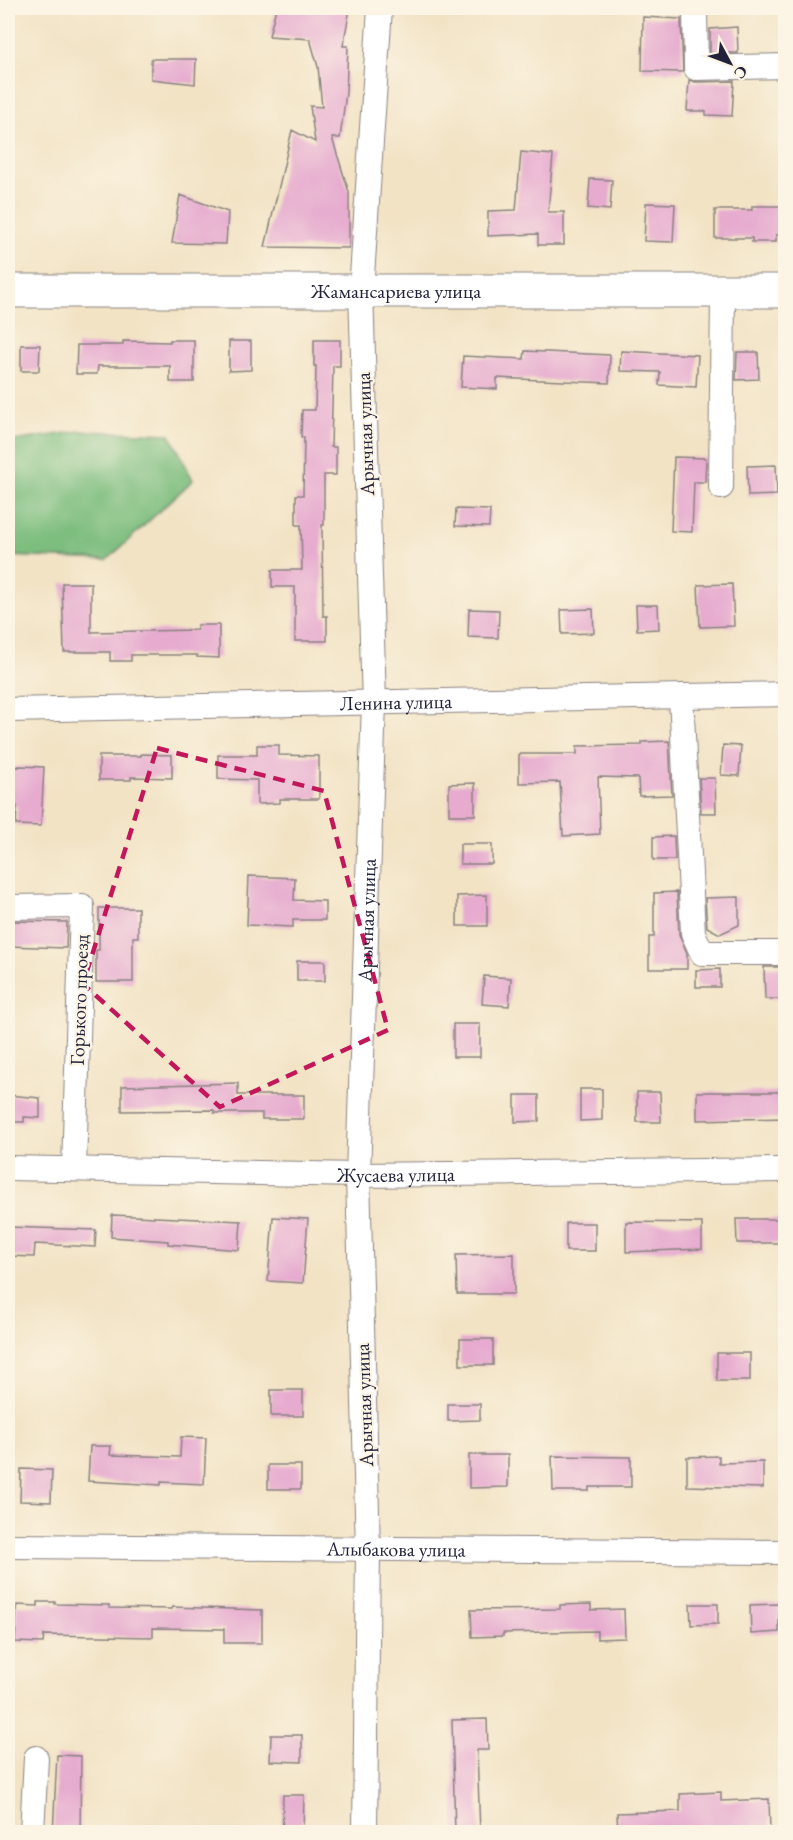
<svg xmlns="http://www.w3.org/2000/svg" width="793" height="1840" font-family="'EB Garamond',serif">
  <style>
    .forest { fill: #7dbd7e; stroke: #50705c; stroke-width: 1.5 }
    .building { fill: #e6abcf }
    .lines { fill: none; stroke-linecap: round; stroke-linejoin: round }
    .street-casing { stroke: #8a8280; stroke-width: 26 }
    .secondary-casing { stroke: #8a8280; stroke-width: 35 }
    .street { stroke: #fff; stroke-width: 24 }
    .secondary { stroke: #fff; stroke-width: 33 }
    .marked { fill: none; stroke: #c2185b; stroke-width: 4.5; stroke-dasharray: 12 8; stroke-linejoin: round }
    .labels { text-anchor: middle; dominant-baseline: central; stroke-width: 4.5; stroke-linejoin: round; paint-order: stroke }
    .street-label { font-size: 20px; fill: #22223b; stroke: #fcf5e5 }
  </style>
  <rect width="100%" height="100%" fill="#fcf5e5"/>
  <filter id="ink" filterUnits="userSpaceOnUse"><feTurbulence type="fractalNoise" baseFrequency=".0167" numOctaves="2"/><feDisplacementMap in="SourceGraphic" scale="12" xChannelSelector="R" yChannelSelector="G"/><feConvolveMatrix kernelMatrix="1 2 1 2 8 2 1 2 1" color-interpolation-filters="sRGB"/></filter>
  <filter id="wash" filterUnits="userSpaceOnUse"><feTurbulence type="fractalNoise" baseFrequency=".008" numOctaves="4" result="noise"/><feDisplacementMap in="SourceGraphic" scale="24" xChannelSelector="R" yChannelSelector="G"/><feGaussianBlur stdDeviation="1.35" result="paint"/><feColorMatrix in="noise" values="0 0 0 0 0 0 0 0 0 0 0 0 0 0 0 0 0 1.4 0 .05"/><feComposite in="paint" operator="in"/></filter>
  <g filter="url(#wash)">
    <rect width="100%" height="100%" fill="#f2e3c5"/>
    <path class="forest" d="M80 431 170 434 193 480 107 560 8 556V442Z"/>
    <g id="blocks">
      <path class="building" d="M276 8 350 9 343 46H348L346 93 340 138H332L349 192V248L265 247 292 130 315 142 310 106 322 107 318 67 310 39 269 36Z
        M643 17 681 19 683 72 642 71Z
        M737 27 738 53H710V29Z
        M151 59H196L195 84 151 79Z
        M689 80 696 82 734 81 732 116 706 115V111H687Z
        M521 152 553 155 548 212H564V245H538V234L488 236V211L516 210Z
        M590 179 612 180 610 210 588 208Z
        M180 195 228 212 226 244 172 243Z
        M646 203 675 204 673 242 644 241Z
        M752 206H786V234L776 235V242H752V238H715V210H752Z
        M170 340H194V382H170V366H98L97 374H76L77 345H123V341L170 342Z
        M314 340H340V366H333L331 447H336V475H324V525H322L323 616H327V641H295V587H272V570H302L301 525H296V495H303L304 437H301L302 410H315L316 366H314Z
        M229 341H251V370L229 371Z
        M21 345H40L39 371H21Z
        M525 351 610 355 609 383 497 378V389L461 387 463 356 524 359Z
        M621 351 698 355 696 387 659 385 660 372 620 371Z
        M737 352H758L759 379 736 380Z
        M674 457 706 458 705 482H694L692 532 671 531Z
        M776 465 777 495 748 496 747 466Z
        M456 509 490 510 489 527 455 526Z
        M62 583H91V632L197 630V625H219V658L197 657V655H131V661H110V652H64Z
        M732 584 734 626 700 627 698 585Z
        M636 605H658L659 629 637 630Z
        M469 609 499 610 498 638 468 637Z
        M593 609 594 633 562 634 561 610Z
        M669 741 672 795 639 796 638 778 598 777 600 834 563 836 560 782 519 783V754H577V746L642 745V742Z
        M257 745H279V755L319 756V799H280V803L257 804V780L218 779V755H257Z
        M723 745 741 746 739 776 721 775Z
        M141 754 172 755V778L131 777V780H99V756H141Z
        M19 766 44 767 41 826 16 825 17 806H8V767H19Z
        M699 778H715L716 813H701Z
        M475 783V815H449V784Z
        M674 836 675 860H653V837Z
        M460 844H492V864H460Z
        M249 876 295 878 294 900 325 901V920H293V927L247 925Z
        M677 892 679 934 687 954V969H649V937H654V893Z
        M487 895V926H457V896Z
        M739 897V925L720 934 707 927 705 898Z
        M99 908H138V937H133V982H96V950H99Z
        M8 921 67 922 66 948 8 946Z
        M297 961H325V981H297Z
        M764 967H786V999H765Z
        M720 969V987H696V970Z
        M484 976 511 978 509 1006 482 1004Z
        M453 1024H480V1057H453Z
        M238 1083V1095H304V1119H262V1113H214V1110L122 1111V1086Z
        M580 1089H602V1120L580 1121Z
        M637 1092H660L661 1122H637Z
        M697 1092H786V1118L697 1120Z
        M8 1095 40 1098V1118L24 1117V1122H8Z
        M515 1095H539V1121L515 1122Z
        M112 1215 241 1221 239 1250 168 1244V1241L111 1237Z
        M273 1217 308 1219 303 1283 268 1281Z
        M736 1219H786V1243H737Z
        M626 1222 702 1223V1249L626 1252Z
        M566 1223H595V1251H566Z
        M8 1227 96 1230 95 1247 35 1244 34 1257 8 1256Z
        M514 1254V1294H457L456 1255Z
        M460 1339H493V1365H460Z
        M717 1353H750V1381H717Z
        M271 1390H303V1416H271Z
        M448 1404H480V1420L448 1421Z
        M181 1437 206 1438 204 1484 161 1482V1485L88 1481 90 1446H111L110 1455 180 1457Z
        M469 1455H508V1487L469 1488Z
        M552 1456 631 1457V1487H589V1491H553Z
        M719 1456V1463L763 1462V1488L687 1486V1457Z
        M268 1465H301V1489H268Z
        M21 1469 52 1470 51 1502 20 1501Z
        M38 1602H55V1604L109 1605V1608L172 1609V1607L262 1610V1643H224V1629L153 1628V1637L44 1635 43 1643 15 1642 17 1605 38 1606Z
        M591 1604V1610L624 1609 625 1638 597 1639V1631L503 1633V1636L472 1637 471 1610 560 1609V1605Z
        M690 1604H718V1624L691 1625Z
        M779 1604V1632L751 1634 750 1605Z
        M487 1719 488 1750H477L480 1833H455L452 1720Z
        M271 1735H302V1762L270 1761Z
        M57 1755 81 1756 80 1833H53Z
        M721 1792V1801L769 1799 770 1833H618L617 1813 680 1811V1794Z
        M283 1795H304L303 1833H282Z"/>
    </g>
  </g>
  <g filter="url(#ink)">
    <use href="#blocks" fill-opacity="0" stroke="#8a8280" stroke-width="1.5"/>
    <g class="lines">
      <defs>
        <g id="street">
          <path d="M695 8 696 68 786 66"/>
          <path d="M721 487 723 291"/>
          <path d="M681 696 693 933 702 953H786"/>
          <path id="s1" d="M8 710 786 694"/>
          <path d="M8 907 82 906 74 1169"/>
          <path id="s2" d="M8 1168 358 1175 786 1170"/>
          <path id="s3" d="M8 1546 786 1552"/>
          <path d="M32 1832 36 1758"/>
          <path id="s4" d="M365 1832 368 1550 358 1175 374 702 361 291 380 8"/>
        </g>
        <g id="secondary">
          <path id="s5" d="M8 291H786"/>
        </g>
      </defs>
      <use href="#street" class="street-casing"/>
      <use href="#secondary" class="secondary-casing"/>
      <use href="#street" class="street"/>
      <use href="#secondary" class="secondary"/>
    </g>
  </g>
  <path class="marked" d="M157 748 324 791 388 1030 220 1107 83 984Z"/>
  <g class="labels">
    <g class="street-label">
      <text stroke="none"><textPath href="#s5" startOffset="388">Жамансариева улица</textPath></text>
      <text transform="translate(365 434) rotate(-92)">Арычная улица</text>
      <text stroke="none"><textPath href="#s1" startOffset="388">Ленина улица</textPath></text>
      <text stroke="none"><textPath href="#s4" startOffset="912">Арычная улица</textPath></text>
      <text transform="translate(79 1000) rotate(-88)">Горького проезд</text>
      <text stroke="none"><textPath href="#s2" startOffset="388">Жусаева улица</textPath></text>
      <text transform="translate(364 1405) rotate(-92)">Арычная улица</text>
      <text stroke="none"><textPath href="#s3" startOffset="388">Алыбакова улица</textPath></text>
    </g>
  </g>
  <rect width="793" height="1840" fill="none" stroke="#fcf5e5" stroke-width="30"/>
  <g transform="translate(730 63) rotate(131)" stroke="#fcf5e5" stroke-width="4.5" paint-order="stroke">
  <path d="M0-4.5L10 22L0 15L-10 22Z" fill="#22223b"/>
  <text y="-9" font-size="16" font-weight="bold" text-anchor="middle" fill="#22223b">С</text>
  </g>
</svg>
